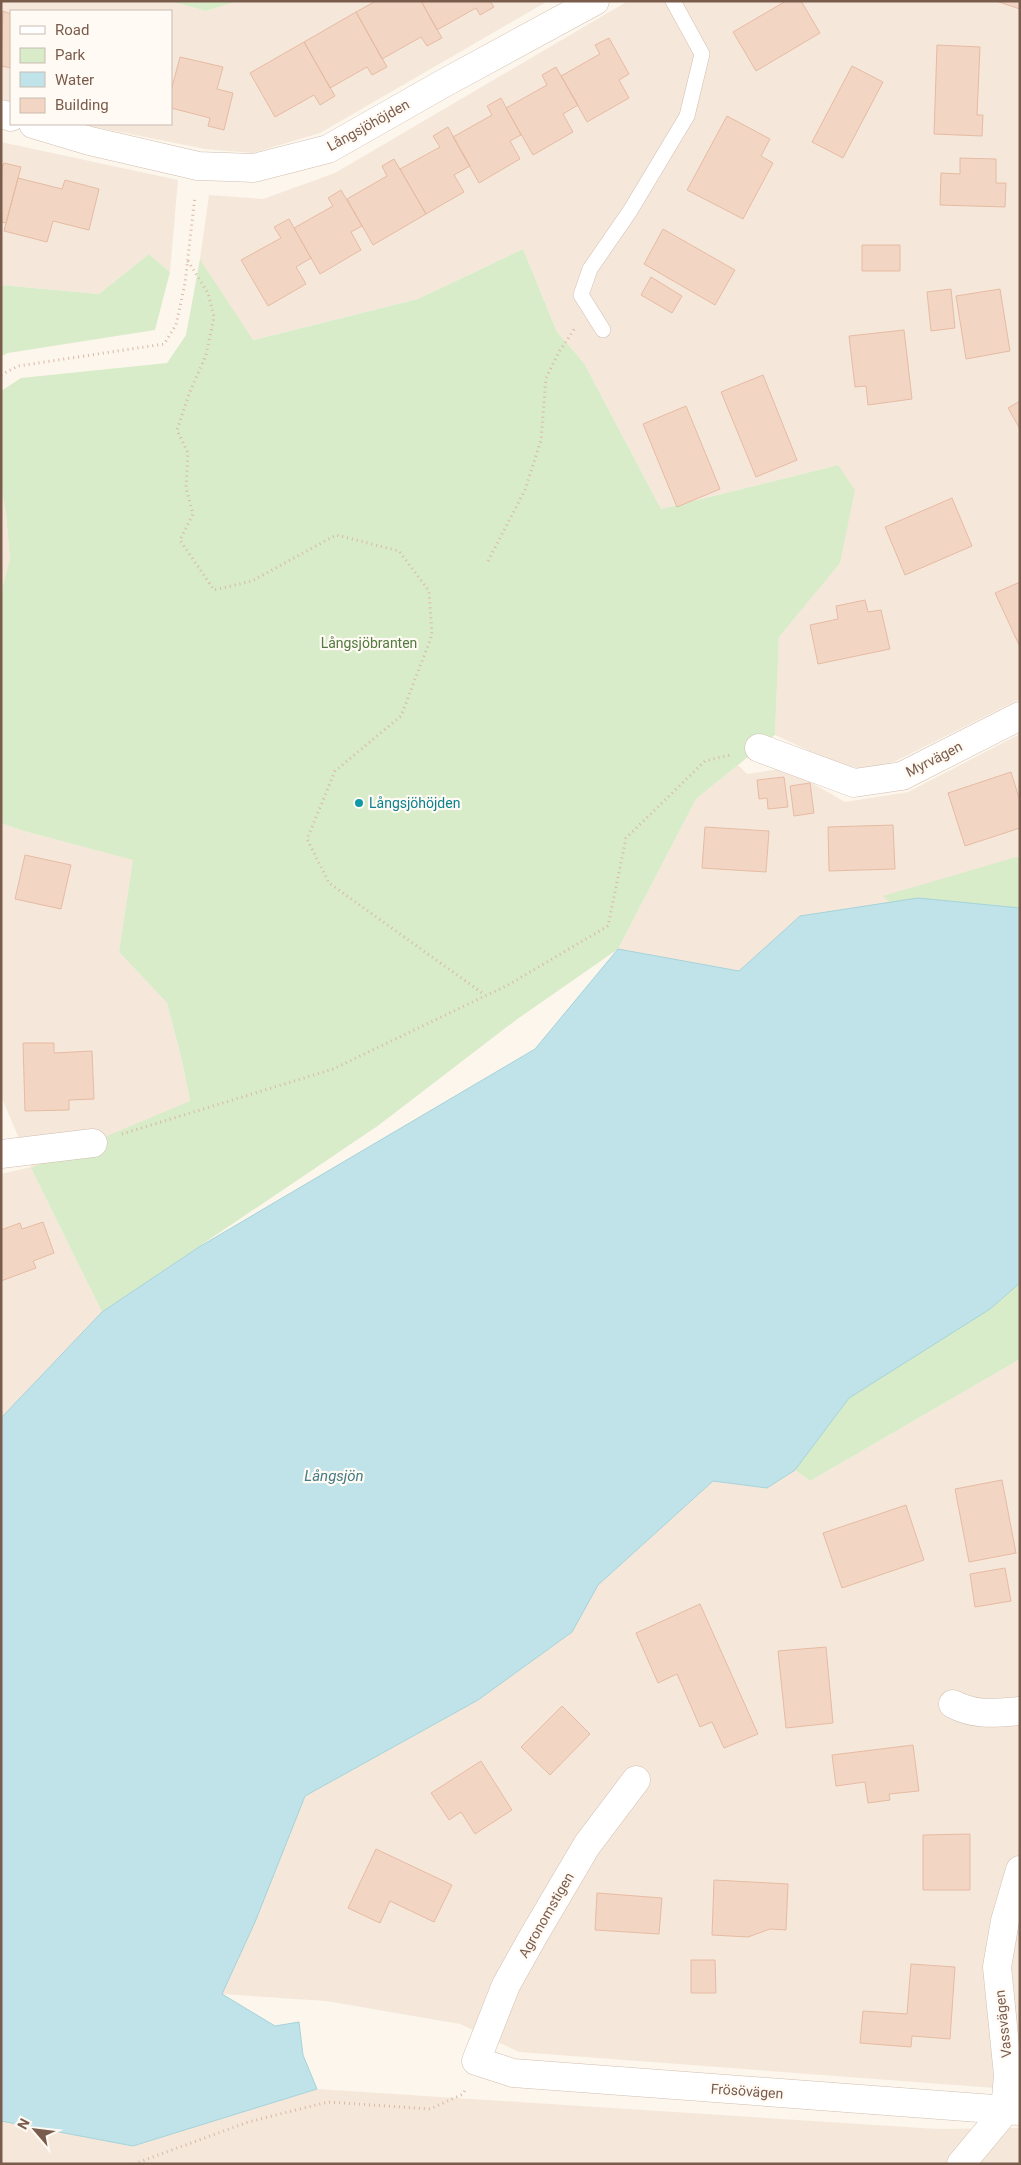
<svg xmlns="http://www.w3.org/2000/svg" width="1021" height="2165" font-family="Roboto,sans-serif">
  <style>
    .residential { fill: #f5e8da }
    .green { fill: #d8ecc9 }
    .water { fill: #bfe3e8; stroke: #a5d3da }
    .building { fill: #f3d5c3; stroke: #e6bba3 }
    .lines { fill: none; stroke-linecap: round; stroke-linejoin: round }
    .service-casing { stroke: #d1beb0; stroke-width: 16 }
    .minor-casing { stroke: #d1beb0; stroke-width: 29 }
    .path { stroke: #d9b8a5; stroke-width: 3; stroke-dasharray: 1 4; stroke-linecap: butt }
    .service { stroke: #fff; stroke-width: 15 }
    .minor { stroke: #fff; stroke-width: 28 }
    .culture-dot { fill: #0f9aa8; stroke: #fffaf3; stroke-width: 2 }
    .labels { text-anchor: middle; dominant-baseline: central; stroke-width: 4.5; stroke-linejoin: round; paint-order: stroke }
    .street-label { font-size: 14px; fill: #7a5c4d; stroke: #fffaf3 }
    .park-label { font-size: 14px; fill: #537a41; stroke: #fffaf3 }
    .culture-label { font-size: 14px; fill: #0d838f; stroke: #fffaf3; text-anchor: start }
    .water-label { font-size: 15px; font-style: italic; fill: #437c86; stroke: #fffaf3 }
  </style>
  <rect width="100%" height="100%" fill="#fdf6ec"/>
  <path class="residential" d="M1 1H170L206 11 238 1H548L320 133 253 153 205 149 80 124H171V11H11V104L1 101Z
    M628 1H1020V699L896 761 855 772 775 735 779 637 839 563 838 465 661 509 584 363 557 332 523 249 418 299 252 340 200 259 209 195 263 199 335 173Z
    M1 142 178 180 170 272 149 254 99 294 1 285Z
    M1 488 6 513 10 559 1 592Z
    M1020 734V908L800 916 739 971 618 949 696 799 738 765 747 774 786 768 845 802 908 792Z
    M1 823 24 831 134 860 119 952 167 1003 182 1061 190 1102 31 1168 102 1312 1 1418V1174L31 1167 1 1096Z
    M1020 1359V2090L519 2052 460 2024 326 2001 222 1994 255 1921 305 1796 478 1700 572 1632 598 1585 713 1481 767 1488 795 1470 810 1481Z
    M317 2089 937 2129 1020 2128V2164H1V2121L133 2146Z"/>
  <path class="green" d="M170 1H238L206 11Z
    M523 249 557 332 584 363 661 509 838 465 855 490 840 563 779 637 775 735 696 799 618 949 516 1020 379 1125 102 1312 31 1168 190 1101 182 1061 167 1003 119 952 133 860 24 831 1 823V592L10 559 6 513 1 488V391L21 378 167 363 186 335 200 259 253 340 418 299Z
    M149 254 170 272 155 330 8 353 1 356V285L99 294Z
    M1020 856V1016L883 896Z
    M1020 1283V1359L810 1481 795 1470 849 1398 990 1309Z"/>
  <path class="water" d="M918 898 1020 908V1283L990 1309 849 1398 795 1470 767 1488 713 1481 598 1585 572 1632 478 1700 305 1796 255 1922 222 1994 275 2026 299 2022 303 2055 317 2089 133 2146 1 2121V1418L102 1312 199 1247 535 1049 618 949 739 971 800 916Z"/>
  <path class="building" d="M376 1H421L442 38 427 46 421 37 382 59 356 12Z
    M421 1H490L494 7 480 15 476 8 437 30Z
    M786 1H801L820 33 756 71 733 32Z
    M996 1H1020V9Z
    M3 11 11 14V68L1 66Z
    M356 12 387 67 372 75 367 67 330 88 304 42Z
    M609 38 629 74 619 80 629 98 587 122 561 76 600 54 595 45Z
    M304 42 335 96 320 105 314 95 275 117 250 73Z
    M937 45 980 47 977 115H983L982 136 934 134Z
    M180 57 223 67 217 89 233 93 224 130 208 126 210 118 171 108V91Z
    M852 66 883 82 843 158 812 142Z
    M556 67 578 105 563 114 573 132 533 155 506 108 547 85 542 75Z
    M501 98 521 135 510 141 520 159 479 183 453 137 492 115 487 106Z
    M727 116 770 139 761 156 773 163 743 219 687 190Z
    M448 127 470 166 454 175 464 192 426 214 400 169 440 147 433 136Z
    M960 158 996 159V183H1006L1005 207 940 205 941 173 960 174Z
    M394 159 426 214 373 245 347 199 387 176 382 166Z
    M4 163 21 167 6 223 1 222V171Z
    M18 178 62 189 65 180 99 189 89 230 53 221 47 242 4 231Z
    M341 190 362 226 351 232 361 250 320 274 294 228 333 206 328 198Z
    M289 219 311 258 296 267 306 284 268 306 241 260 281 238 274 227Z
    M663 229 735 270 715 305 644 264Z
    M862 245H900V271H862Z
    M651 277 682 296 672 313 641 295Z
    M951 289 955 328 931 331 927 292Z
    M1000 289 1010 351 966 359 956 296Z
    M904 330 912 399 868 405 866 386 855 387 849 336Z
    M763 375 797 460 756 477 721 392Z
    M1020 401V429L1008 408Z
    M686 406 720 489 677 507 643 424Z
    M952 498 972 546 905 575 885 527Z
    M1020 582V647L995 593Z
    M865 600 868 612 881 610 890 649 818 664 810 625 838 619 836 606Z
    M1011 772 1020 801V828L965 846 948 793Z
    M784 777 788 807 768 809 767 798 759 799 757 780Z
    M810 783 814 813 794 816 790 786Z
    M893 825 895 869 829 871 828 827Z
    M705 827 769 831 766 872 702 868Z
    M25 855 71 865 61 909 15 899Z
    M23 1043H54V1053L92 1051 94 1099 69 1100V1110L25 1111Z
    M43 1222 54 1253 33 1261 36 1268 1 1281V1230L20 1223 22 1229Z
    M1002 1480 1016 1553 969 1562 955 1489Z
    M906 1505 924 1560 842 1588 823 1533Z
    M1005 1568 1011 1601 975 1607 970 1574Z
    M700 1604 758 1734 724 1748 712 1722 700 1727 677 1674 658 1683 636 1633Z
    M826 1647 833 1723 786 1728 778 1651Z
    M562 1706 590 1734 550 1775 521 1747Z
    M913 1745 919 1791 889 1794 890 1800 868 1803 865 1782 836 1786 832 1755Z
    M481 1761 512 1810 475 1834 461 1812 449 1820 431 1793Z
    M970 1834V1890H923V1835Z
    M376 1849 452 1885 434 1922 390 1901 380 1923 348 1908Z
    M714 1880 788 1884 786 1930 770 1929 748 1937 712 1935Z
    M597 1893 662 1898 659 1934 595 1930Z
    M691 1960H715L716 1993H691Z
    M911 1964 955 1967 950 2039 912 2036 911 2047 860 2043 863 2011 907 2014Z"/>
  <g class="lines">
    <defs>
      <path id="service" d="M603 330 581 295 590 269 630 211 687 116 702 54 673 1"/>
      <path id="minor" d="M1 114 11 117
        M33 124 90 141 198 166 254 168 328 149 446 82 595 1
        M759 748 854 783 902 776 1020 716
        M1 1154 93 1143
        M953 1704C975 1716 996 1713 1020 1711
        M636 1780 587 1845 534 1935 506 1985 476 2061 513 2073 1020 2111
        M961 2164 1005 2111 1008 2075 997 1967 1005 1921 1020 1870"/>
    </defs>
    <use href="#service" class="service-casing"/>
    <use href="#minor" class="minor-casing"/>
    <path class="path" d="M188 261 208 293 214 317 206 355 189 394 177 430 188 453 186 488 193 514 180 540 214 590 252 581 336 535 399 551 429 591 432 635 401 716 335 771 307 839 329 883 485 995
      M1 375 18 366 164 344 176 325 185 283 195 196
      M488 561 525 490 541 440 546 378 559 352 575 328
      M122 1134 333 1069 508 985 608 926 626 838 705 761 730 755
      M134 2164 248 2122 328 2102 430 2109 463 2094 465 2090"/>
    <use href="#service" class="service"/>
    <use href="#minor" class="minor"/>
  </g>
  <circle class="culture-dot" cx="359" cy="803" r="5"/>
  <g class="labels">
    <g class="street-label">
      <text transform="translate(368 125) rotate(-29)">Långsjöhöjden</text>
      <text transform="translate(934 759) rotate(-27)">Myrvägen</text>
      <text transform="translate(546 1915) rotate(-60)">Agronomstigen</text>
      <text transform="translate(1003 2024) rotate(-96)">Vassvägen</text>
      <text transform="translate(747 2091) rotate(4)">Frösövägen</text>
    </g>
    <g class="park-label">
      <text x="369" y="643">Långsjöbranten</text>
    </g>
    <g class="culture-label">
      <text x="369" y="803">Långsjöhöjden</text>
    </g>
    <g class="water-label">
      <text x="334" y="1476">Långsjön</text>
    </g>
  </g>
  <rect width="1021" height="2165" fill="none" stroke="#7a5c4d" stroke-width="5"/>
  <rect x="10" y="10" width="162" height="115" fill="#fffaf3" stroke="#cabbb1"/>
  <rect x="20" y="26" width="25" height="8" fill="#ffffff" stroke="#cabbb1"/>
  <text x="55" y="35" font-size="15" fill="#7a5c4d">Road</text>
  <rect x="20" y="48" width="25" height="15" fill="#d8ecc9" stroke="#cabbb1"/>
  <text x="55" y="60" font-size="15" fill="#7a5c4d">Park</text>
  <rect x="20" y="72" width="25" height="15" fill="#bfe3e8" stroke="#cabbb1"/>
  <text x="55" y="85" font-size="15" fill="#7a5c4d">Water</text>
  <rect x="20" y="98" width="25" height="15" fill="#f3d5c3" stroke="#cabbb1"/>
  <text x="55" y="110" font-size="15" fill="#7a5c4d">Building</text>
  <g transform="translate(35 2130) rotate(298)" stroke="#fffaf3" stroke-width="4" paint-order="stroke">
  <path d="M0-4L9 19L0 12L-9 19Z" fill="#7a5c4d"/>
  <text y="-8" font-size="14" font-weight="bold" text-anchor="middle" fill="#7a5c4d">N</text>
  </g>
</svg>
